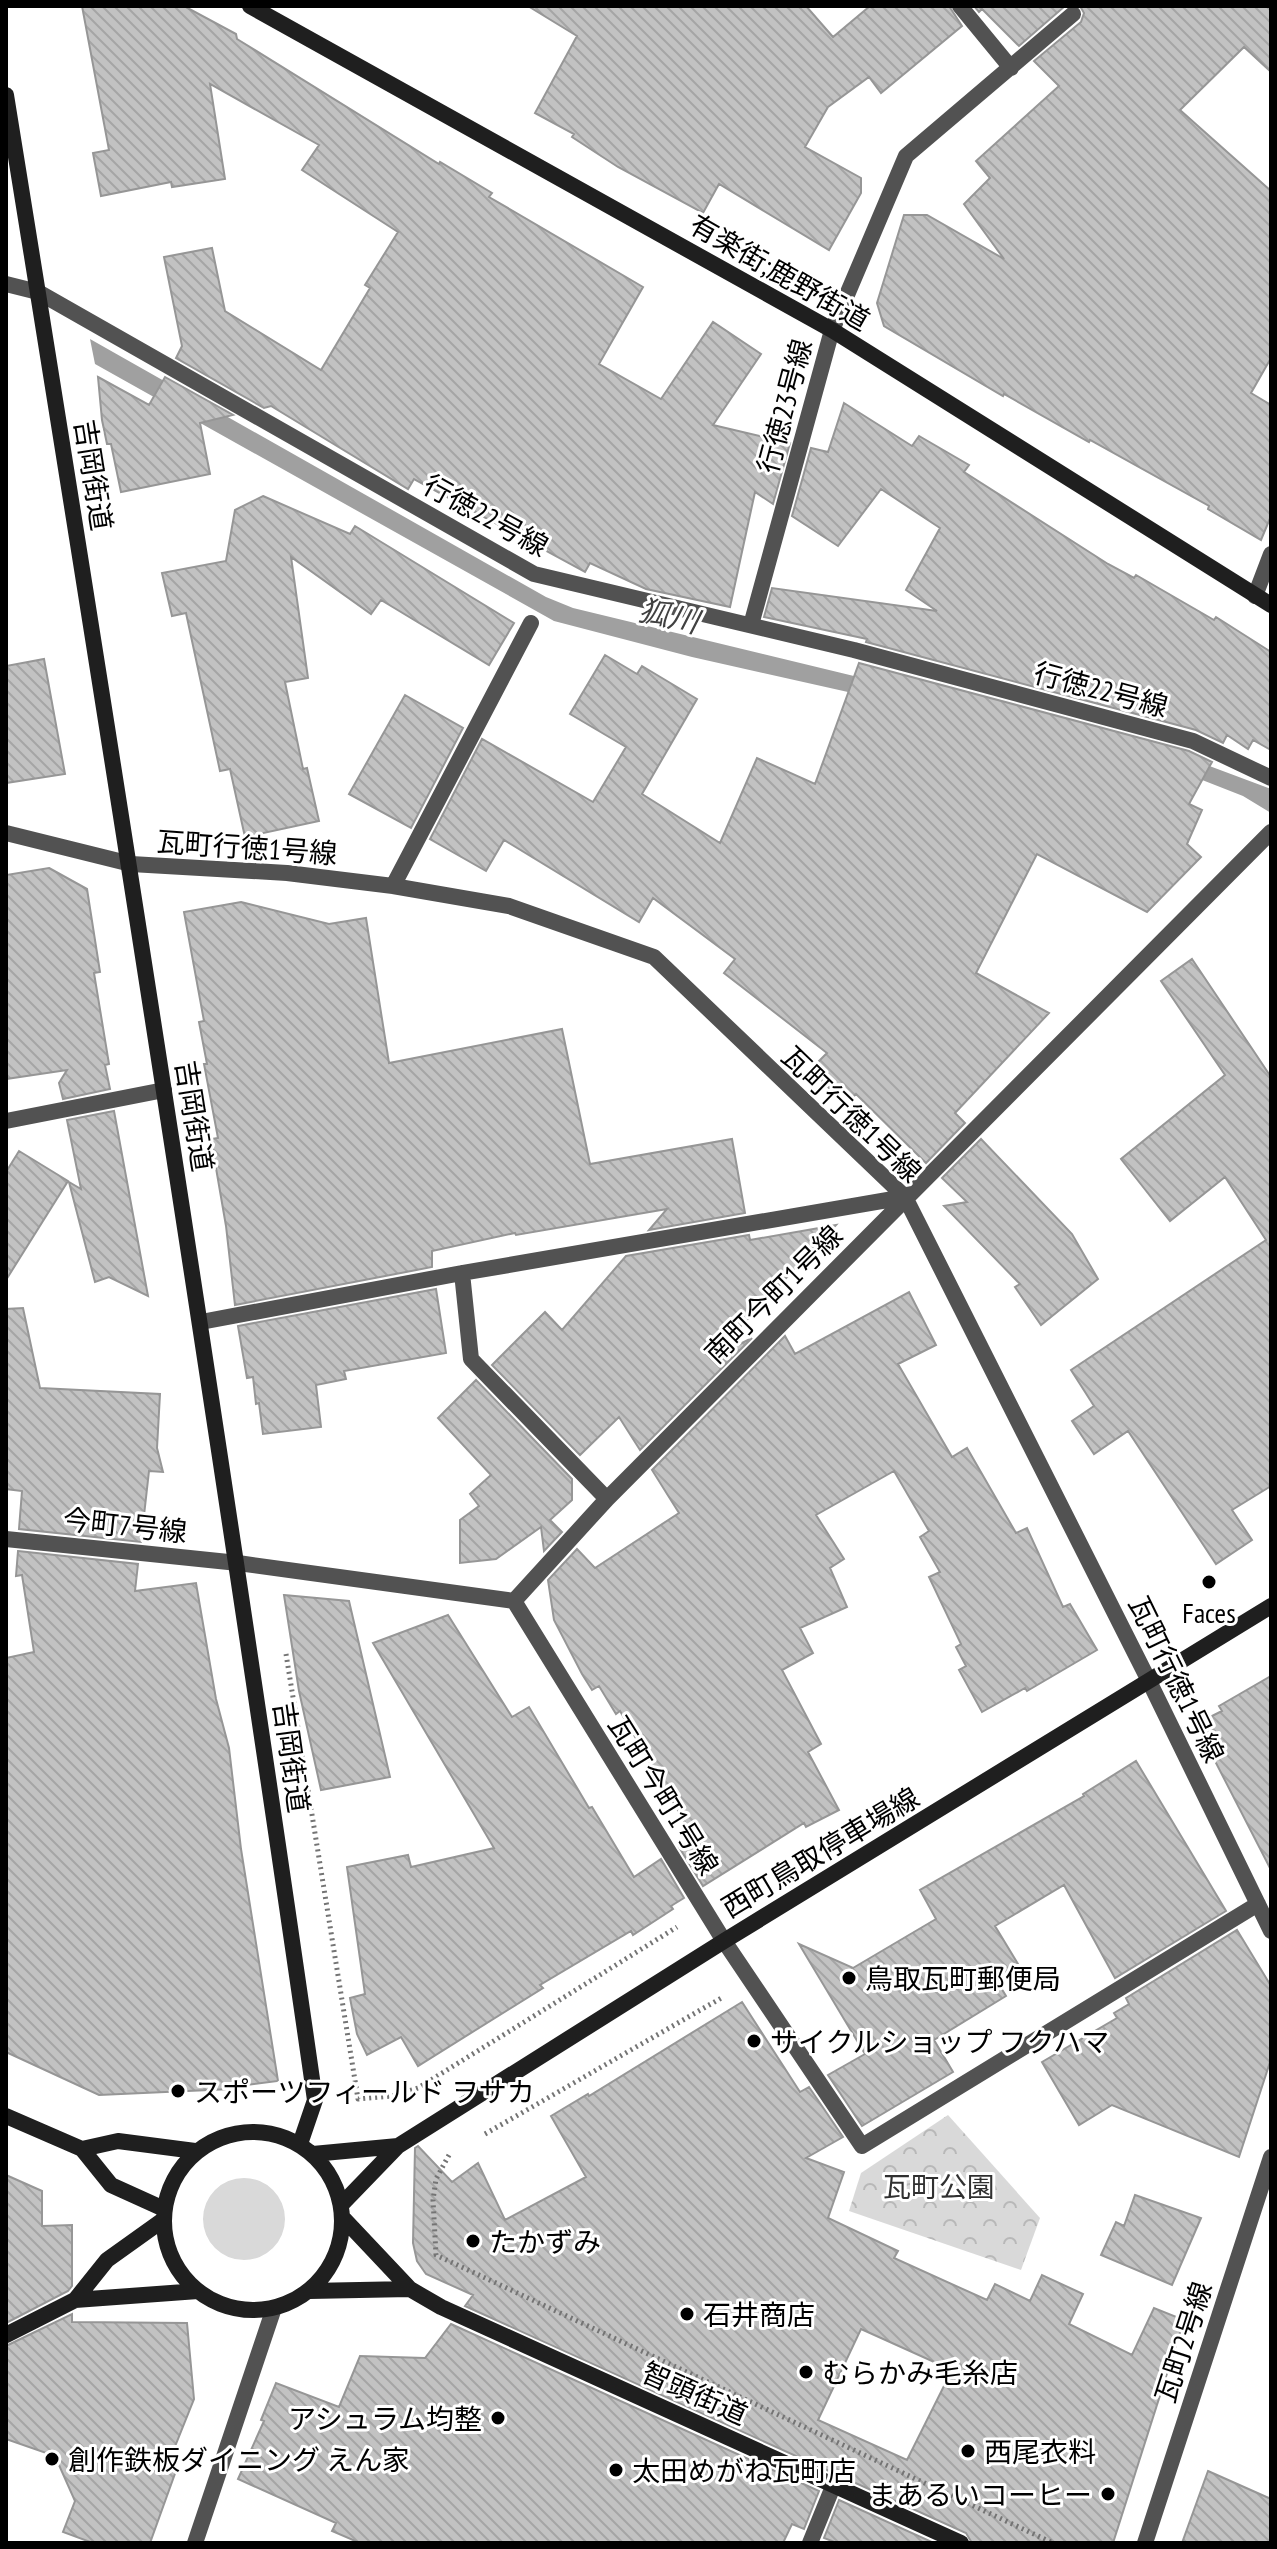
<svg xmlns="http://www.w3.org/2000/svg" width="1277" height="2549" font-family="'PT Sans Narrow','Noto Sans JP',sans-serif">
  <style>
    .grass { fill: #d9d9d9 }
    .park { fill: url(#park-crowns) }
    .water { fill: #a0a0a0 }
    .building { fill: url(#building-back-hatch); stroke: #969696; stroke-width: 2; fill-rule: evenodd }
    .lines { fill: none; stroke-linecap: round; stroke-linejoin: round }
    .path { stroke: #747474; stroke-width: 5; stroke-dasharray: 2 4; stroke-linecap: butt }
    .street { stroke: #525252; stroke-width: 16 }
    .secondary { stroke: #1f1f1f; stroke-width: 16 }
    .poi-dot { fill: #000; stroke: #fff; stroke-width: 3 }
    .labels { text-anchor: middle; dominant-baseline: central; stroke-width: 6; stroke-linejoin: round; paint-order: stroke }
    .street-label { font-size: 28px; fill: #000; stroke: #fff }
    .poi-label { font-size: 28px; fill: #000; stroke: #fff; text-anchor: start }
    .park-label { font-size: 28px; fill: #303030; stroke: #fff }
    .water-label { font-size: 30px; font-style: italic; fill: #414141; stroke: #fff }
  </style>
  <defs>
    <pattern id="park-crowns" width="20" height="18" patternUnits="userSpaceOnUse" patternTransform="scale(2)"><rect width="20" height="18" fill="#d9d9d9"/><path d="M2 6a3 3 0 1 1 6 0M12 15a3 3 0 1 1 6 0" fill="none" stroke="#b8b8b8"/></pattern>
    <pattern id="building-back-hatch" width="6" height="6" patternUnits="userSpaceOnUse" patternTransform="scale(2)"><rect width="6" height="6" fill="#c2c2c2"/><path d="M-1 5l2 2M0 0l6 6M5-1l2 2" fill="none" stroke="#a5a5a5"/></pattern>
  </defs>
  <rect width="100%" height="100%" fill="#fff"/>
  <path class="grass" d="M203 2219a41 41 0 1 1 82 0a41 41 0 1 1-82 0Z"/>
  <path class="park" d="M948 2115 1040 2218 1021 2270 849 2211 861 2173Z"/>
  <path class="water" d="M90 339 546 597 573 608 1180 755 1271 789V813L1243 796 1192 776 906 705 692 657 554 621 95 364Z"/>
  <path class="building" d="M82 6H184L236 34 237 39 439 164 440 162 492 193 489 197 643 287 599 364 661 399 713 322 761 354 713 425 790 443 773 504 755 492 730 607 646 589 590 563 585 572 414 479 408 489 271 406 264 408 176 358 182 346 164 257 212 248 225 311 321 370 370 288 365 285 398 232 302 170 319 145 210 84 225 179 172 187 171 182 101 196 93 153 109 150Z
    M528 6H806L833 37 870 6H949L962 26 881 93 869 77 828 107 805 147 861 178V193L829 250 719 184 703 213 618 167 572 137 574 134 535 113 577 36Z
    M974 6H1065L1019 46 982 9 979 12Z
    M1080 6H1271V72L1244 47 1180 110 1271 191V358L1251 393 1271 405V516L1261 540 1208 509 1209 506 1090 440 1089 442 1004 394 1003 396 884 326 877 303 904 215H927L1004 259 964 204 990 178 976 161 1059 86 1034 61 1081 22 1084 13Z
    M98 377 149 405 165 377 233 415 200 423 210 474 121 492 111 444H107L102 420Z
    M844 403 912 446 919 436 969 465 964 472 1108 564 1134 578 1136 575 1214 620 1216 617 1271 652V750L1253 740 1248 749 1227 735 1223 743 1196 730 866 642 867 639 764 617 772 588 937 611 906 590 940 528 881 489 838 546 792 516 811 448 828 452Z
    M263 496 350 534 355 526 514 623 489 665 381 600 371 614 291 557 308 678 285 682 303 769 307 768 319 821 245 837 230 769 220 771 186 613 172 616 162 573 226 561 235 510Z
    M605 655 637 674 642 666 697 699 642 794 720 843 757 758 815 784 859 663 1189 751 1212 762 1189 804 1202 810 1187 844 1201 857 1147 912 1037 854 976 973 1049 1013 955 1113 965 1123 926 1163 856 1094 845 1105 811 1069 827 1053 724 973 735 959 653 898 639 922 504 840 486 871 430 839 482 739 593 802 626 747 570 714Z
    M44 659 65 774 6 783V666Z
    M405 695 463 728 411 828 349 794Z
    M49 868 87 889 100 972 94 973 109 1064 105 1065 110 1089 63 1099 59 1083 67 1070 6 1079V875Z
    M241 902 329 924 366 918 389 1063 562 1029 590 1164 732 1139 745 1213 649 1230 667 1209 516 1235 515 1233 432 1251V1267L235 1305 226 1226 211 1139 218 1138 204 1064H207L199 1022 204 1021 184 912Z
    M1192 959 1271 1077V1486L1232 1510 1252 1540 1216 1564 1128 1431 1094 1454 1072 1421 1094 1406 1071 1370 1266 1240 1225 1177 1170 1221 1121 1159 1225 1075 1161 981Z
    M114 1111 148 1296 109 1277 95 1282 69 1182 81 1189 67 1120Z
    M981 1139 1072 1234 1098 1279 1041 1325 1015 1287 1020 1284 944 1206 967 1202 942 1178Z
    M19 1151 68 1181 6 1280V1172Z
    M836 1225 710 1359 752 1338 640 1450 619 1417 580 1455 492 1365 545 1312 562 1330 626 1256 749 1235 750 1240Z
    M436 1289 446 1353 344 1371 346 1379 316 1385 321 1427 263 1434 259 1403 256 1404 253 1377 247 1378 238 1326Z
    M909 1292 936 1345 898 1364 952 1457 967 1448 1016 1533 1027 1528 1063 1607 1070 1604 1097 1650 1027 1691 1025 1688 982 1712 959 1670 966 1666 956 1647 961 1644 929 1577 940 1572 920 1537 929 1531 894 1471 816 1515 844 1559 830 1568 847 1607 800 1628 813 1653 782 1670 821 1744 808 1752 839 1810 806 1827 804 1823 703 1886 679 1847 694 1838 620 1711 616 1714 599 1686 592 1690 582 1674 554 1620 548 1580 577 1549 595 1568 679 1513 652 1470 785 1336 795 1354Z
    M23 1308 40 1388 160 1394 157 1448 163 1472 149 1471 141 1542 19 1529 22 1491 6 1489V1309Z
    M476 1380 572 1479V1500L550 1520 562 1532 544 1551 541 1527 496 1559 460 1563V1520L479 1506 470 1494 491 1475 438 1418Z
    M18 1551 138 1564 135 1591 196 1583 216 1699 229 1748 241 1849 278 2081 231 2087V2089L99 2095 6 2052V1658L34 1652 22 1575 16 1576Z
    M284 1595 349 1601 390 1777 321 1790 299 1691Z
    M448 1615 512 1717 529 1707 589 1808 592 1807 634 1877 661 1859 684 1898 671 1906 673 1909 633 1935 631 1931 540 1985 543 1988 418 2066 401 2037 367 2055 357 2034 350 1998 365 1994 347 1867 408 1855 411 1867 494 1848 373 1643Z
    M1271 1676V1870L1196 1724 1222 1711 1219 1706Z
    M1136 1761 1226 1911 1115 1978 1064 1885 995 1926 1018 1964 995 1978 1006 1996 934 2040 953 2072 862 2126 828 2075 865 2054 799 1944 853 1968 936 1919 920 1890 1084 1796 1083 1794Z
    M1237 1930 1271 1986V2059L1239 2157 1112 2105 1079 2125 1042 2062 1117 2018 1114 2013 1129 2004 1126 1998Z
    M742 2002 800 2092 809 2087 843 2137 806 2158 844 2172 828 2218 898 2251 894 2258 987 2300 995 2284 1030 2301 1042 2275 1083 2294 1069 2324 1132 2355 1154 2308 1184 2320 1113 2543H972L966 2533 465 2306 473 2295 426 2274 417 2261 413 2243 415 2148 418 2146 452 2182 478 2163 505 2220 586 2177 551 2116 588 2094 589 2096ZM861 2329 952 2370 907 2460 818 2420Z
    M6 2175 42 2191V2226L72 2225V2286L68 2291 6 2323Z
    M1135 2195 1201 2218 1172 2285 1101 2255 1116 2222 1124 2226Z
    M72 2314V2322L187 2323 194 2399 168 2464 177 2468 150 2543H93L63 2532 75 2501 55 2456 6 2439V2346Z
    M451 2324 819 2491 804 2529 792 2524 783 2543H360L332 2531 336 2523 238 2479 264 2421 261 2420 276 2383 339 2407 360 2356 425 2358Z
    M1208 2471 1271 2499V2543H1182Z
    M839 2500 934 2543H837L824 2538Z"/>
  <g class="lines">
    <path class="path" d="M286 1654 358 2099 392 2096 418 2088 677 1927
      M485 2134 723 1997
      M449 2155 436 2179 433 2200 436 2255 1053 2543"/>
    <path class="street" d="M960 6 1011 68
      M6 284 38 292 534 574 854 650 1193 741 1271 778
      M1255 596 1271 554
      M751 625 832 330 906 156 1073 14
      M6 833 131 864 287 873 393 886 509 906 654 957 905 1197 1149 1681 1271 1931
      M393 886 531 623
      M6 1121 164 1090
      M462 1273 471 1359 607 1499
      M201 1322 462 1273 905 1197
      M6 1539 238 1563 514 1601 607 1499 1271 832
      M514 1601 724 1941 862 2146 1258 1904
      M195 2543 274 2308
      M810 2543 834 2484
      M1145 2543 1271 2157"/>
    <path class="secondary" d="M250 6 832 330 1271 605
      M6 95C114 763 219 1431 315 2100L300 2144
      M6 2116 82 2149 111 2185 164 2209
      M164 2221a89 89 0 1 1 178 0a89 89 0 1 1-178 0Z
      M82 2149 118 2141 195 2151
      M313 2154 398 2146
      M341 2205 398 2146 724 1941 1271 1606
      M343 2218 410 2289 441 2307 961 2543
      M309 2291 410 2289
      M75 2300 107 2260 163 2220
      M6 2335 75 2300 198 2291"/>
  </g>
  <g class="poi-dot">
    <circle cx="1209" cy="1582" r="8"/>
    <circle cx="849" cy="1978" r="8"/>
    <circle cx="754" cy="2041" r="8"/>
    <circle cx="178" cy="2091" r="8"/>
    <circle cx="473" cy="2241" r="8"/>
    <circle cx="687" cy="2314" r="8"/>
    <circle cx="806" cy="2372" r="8"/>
    <circle cx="498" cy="2418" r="8"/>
    <circle cx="968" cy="2451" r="8"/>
    <circle cx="52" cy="2459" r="8"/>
    <circle cx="616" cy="2470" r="8"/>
    <circle cx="1108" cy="2494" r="8"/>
  </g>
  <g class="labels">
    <g class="street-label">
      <text transform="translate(780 272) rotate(30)">有楽街;鹿野街道</text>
      <text transform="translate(784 406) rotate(-75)">行徳23号線</text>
      <text transform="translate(94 475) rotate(81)">吉岡街道</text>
      <text transform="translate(486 515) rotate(29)">行徳22号線</text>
      <text transform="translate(1101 689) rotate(15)">行徳22号線</text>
      <text transform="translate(247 847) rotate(4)">瓦町行徳1号線</text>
      <text transform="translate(852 1114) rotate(44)">瓦町行徳1号線</text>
      <text transform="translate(195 1116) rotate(81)">吉岡街道</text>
      <text transform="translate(773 1294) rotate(-45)">南町今町1号線</text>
      <text transform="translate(125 1525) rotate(6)">今町7号線</text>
      <text transform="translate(1177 1679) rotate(64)">瓦町行徳1号線</text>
      <text transform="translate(292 1757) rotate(82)">吉岡街道</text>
      <text transform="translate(664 1795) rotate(58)">瓦町今町1号線</text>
      <text transform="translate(820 1852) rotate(-31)">西町鳥取停車場線</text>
      <text transform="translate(1183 2342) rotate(-72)">瓦町2号線</text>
      <text transform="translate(695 2393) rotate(24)">智頭街道</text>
    </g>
    <g class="poi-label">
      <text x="1209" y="1612" text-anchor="middle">Faces</text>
      <text x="865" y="1978">鳥取瓦町郵便局</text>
      <text x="770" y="2041">サイクルショップ フクハマ</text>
      <text x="194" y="2091">スポーツフィールド ヲサカ</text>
      <text x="489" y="2241">たかずみ</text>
      <text x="703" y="2314">石井商店</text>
      <text x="822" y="2372">むらかみ毛糸店</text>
      <text x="482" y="2418" text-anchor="end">アシュラム均整</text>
      <text x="984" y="2451">西尾衣料</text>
      <text x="68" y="2459">創作鉄板ダイニング えん家</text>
      <text x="632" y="2470">太田めがね瓦町店</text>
      <text x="1092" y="2494" text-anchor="end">まあるいコーヒー</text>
    </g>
    <g class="park-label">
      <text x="939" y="2186">瓦町公園</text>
    </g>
    <g class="water-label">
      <text transform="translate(669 615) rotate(13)">狐川</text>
    </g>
  </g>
  <rect width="1277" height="2549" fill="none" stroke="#000000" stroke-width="16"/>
</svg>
